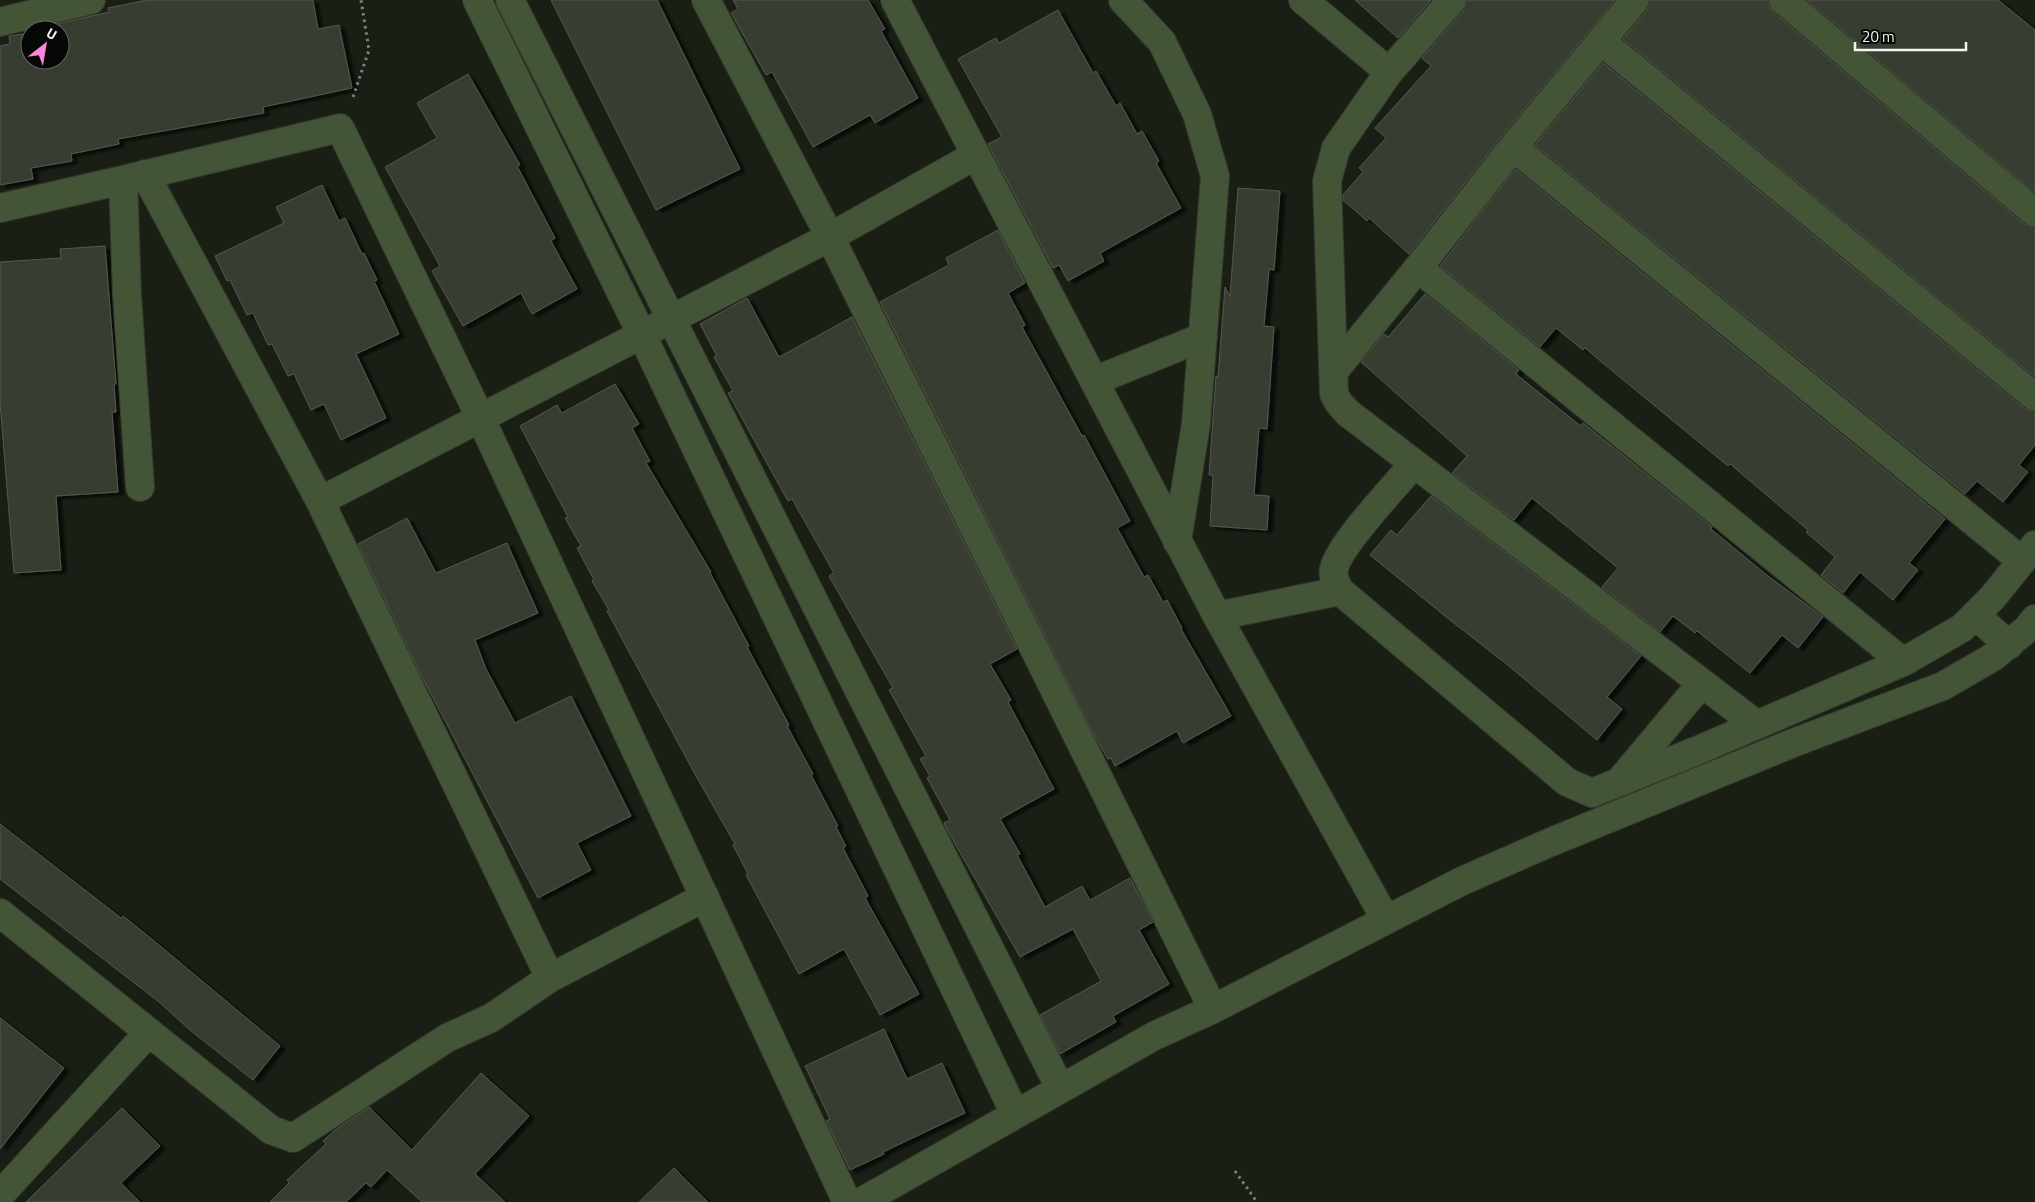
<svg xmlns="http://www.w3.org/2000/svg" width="2035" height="1202" font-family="'Titillium Web',sans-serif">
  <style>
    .building { fill: #373d33; stroke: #53594f; filter: url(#shadow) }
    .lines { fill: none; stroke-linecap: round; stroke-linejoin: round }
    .minor-casing { stroke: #343930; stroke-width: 30 }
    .tertiary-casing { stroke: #343930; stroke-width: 30 }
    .path { stroke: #7e827b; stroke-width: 3; stroke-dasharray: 2.5 4; stroke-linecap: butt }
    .minor { stroke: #445437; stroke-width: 28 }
    .tertiary { stroke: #445437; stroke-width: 28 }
  </style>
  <defs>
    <filter id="shadow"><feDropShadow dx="5.5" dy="3" stdDeviation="1" flood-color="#0009"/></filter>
  </defs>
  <rect width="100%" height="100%" fill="#1a1f16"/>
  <path class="building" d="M147 0H313L318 29 339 25 352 88 263 107 264 113 118 139 119 144 71 154 72 161 31 168 33 179 0 185V46L10 44 9 36 30 33V60H60V30H44L53 28 52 25 109 12 108 8Z
    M551 0H657L740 169 656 210Z
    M733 0H868L885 29 881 31 918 98 875 123 870 115 813 147 772 72 766 75 731 13 738 9Z
    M1355 0H1431L1398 38Z
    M1467 0H1615L1501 137 1409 254 1369 218 1367 221 1343 200V195L1363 172 1359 168 1386 138 1375 128 1431 66 1422 58 1464 10Z
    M1650 0H1768L1769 6 1773 12 2025 225 2035 228V377L1623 39 1647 10Z
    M1807 0H1998L2035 30V193Z
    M1058 10 1093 73 1096 71 1116 106 1120 103 1137 134 1142 131 1159 161 1156 163 1181 208 1100 253 1104 261 1068 281 1059 265 1053 268 988 144 1002 137 958 59 996 38 999 43Z
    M1603 63 2025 409 2035 412V445L2019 465 2028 472 2003 502 1977 481 1965 494 1535 145Z
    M468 74 520 165 517 166 555 238 551 241 577 289 532 314 521 293 463 326 432 271 440 266 385 167 437 138 417 103Z
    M1515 169 1945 519 1909 563 1918 570 1893 600 1860 572 1843 593 1821 575 1835 557 1806 532 1808 530 1730 464 1728 466 1610 369 1585 348 1583 350 1556 328 1540 347 1440 266Z
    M322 185 339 221 345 218 362 254 364 253 377 280 374 281 399 334 356 354 386 418 341 440 324 404 311 410 294 374 288 376 272 344 268 345 253 313 247 315 230 280 227 281 215 256 284 223 276 207Z
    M1238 188 1280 191 1274 270 1269 269 1264 326 1274 327 1267 429 1259 428 1254 495 1269 496 1267 530 1210 526 1213 475H1209L1216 376 1218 377 1225 287 1230 296Z
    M998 230 1025 283 1008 293 1025 325 1022 327 1082 436 1084 435 1130 521 1117 528 1144 577 1148 575 1163 602 1167 600 1182 628 1181 629 1231 716 1183 743 1177 731 1115 766 1111 758 1108 759 1093 733 880 302 949 265 946 258Z
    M105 246 116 384H114L116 412H112L118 492 56 496 61 570 14 573 0 403V262L61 258 60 249Z
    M1425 294 1519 370 1516 374 1581 426 1583 423 1712 527 1711 529 1768 576 1823 617 1798 648 1782 635 1750 673 1697 631 1695 633 1673 616 1660 632 1602 587 1618 568 1532 498 1514 520 1452 473 1467 456 1361 362 1384 334 1388 337Z
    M747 298 779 357 852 317 1017 649 990 664 1011 700 1008 702 1054 789 1000 819 1020 854 1017 855 1045 907 1082 886 1090 900 1130 878 1153 922 1139 930 1169 984 1113 1016 1116 1022 1060 1054 1040 1015 1101 981 1073 929 1020 957 947 830 944 823 950 820 927 778 930 776 920 759 926 756 889 690 893 688 829 576 834 573 792 499 788 501 728 393 733 391 714 357 717 356 700 324Z
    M615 384 639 424 632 428 650 461 646 463 711 572 710 573 749 646 747 647 789 725 787 726 813 774 811 775 838 826 836 827 846 846 843 848 868 896 865 898 919 994 880 1015 844 949 799 974 746 875 748 874 733 845 735 844 696 776 607 611 609 610 592 581 594 580 577 548 581 546 565 518 568 517 520 426 557 405 562 413Z
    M1431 496 1641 656 1607 697 1622 709 1597 740 1509 666 1450 620 1370 555 1391 530 1397 535Z
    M407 518 436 573 507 543 538 613 475 640 486 669 515 723 571 696 631 816 577 843 591 870 538 898 421 675 358 544Z
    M0 824 121 918 123 916 153 940 280 1046 253 1080 190 1030 159 1002 0 879Z
    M0 1018 64 1068 0 1149Z
    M884 1029 907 1079 942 1063 965 1113 883 1152 884 1154 850 1170 826 1121 830 1119 805 1066Z
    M481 1073 529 1116 475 1174 505 1202H422L387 1170 371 1187 366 1183 346 1202H270L289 1183 287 1180 326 1144 323 1141 335 1130 369 1107 412 1150Z
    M122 1108 160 1146 121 1183 140 1202H26Z
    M674 1168 708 1202H639Z"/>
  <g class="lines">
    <defs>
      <path id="minor" d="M477 0 641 333 1015 1114
        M510 0 1060 1088
        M706 0 830 237 1213 1009
        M895 0 1217 616 1386 920
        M1123 0 1162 42 1197 114 1215 176 1196 424 1177 541
        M1303 0 1389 72 1336 148 1327 181 1334 394 1339 403 1348 413 1757 725
        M1783 0 2035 213
        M0 22 91 0
        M1601 41 2035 397
        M1389 72 1452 0
        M1513 147 2022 561
        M145 174 320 501 550 978
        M123 180 127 295 140 487
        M0 208 123 180 340 128 480 417 847 1202
        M1418 268 1903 662
        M1334 371 1418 268 1513 147 1635 0
        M1094 381 1203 337
        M1414 464C1396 485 1338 546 1334 569 1332 577 1337 585 1340 591L1567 782 1592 793 1696 751 1903 662 1962 628 1992 598 2035 545
        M320 501 830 237 976 155
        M1975 615 2009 645
        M1217 616 1340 591
        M1619 782 1702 683
        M0 913 271 1130 293 1138 447 1038 491 1018 550 978 705 897
        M0 1195 148 1033"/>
      <path id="tertiary" d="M861 1202 1154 1036 1213 1009 1462 881 1551 842 1793 743 1943 686 1993 657 2027 629 2035 619"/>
    </defs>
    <use href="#minor" class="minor-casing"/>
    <use href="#tertiary" class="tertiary-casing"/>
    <path class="path" d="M353 97 369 50 361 0
      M1235 1171 1257 1202"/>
    <use href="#minor" class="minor"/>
    <use href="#tertiary" class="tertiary"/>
  </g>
  <g transform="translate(45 45) rotate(31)"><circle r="24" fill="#060805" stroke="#646763"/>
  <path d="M0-4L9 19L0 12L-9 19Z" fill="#fe85df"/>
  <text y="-8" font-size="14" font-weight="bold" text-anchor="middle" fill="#f2f5ef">U</text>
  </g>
  <path d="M1855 42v8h111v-8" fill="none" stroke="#f2f5ef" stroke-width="2.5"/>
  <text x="1862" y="42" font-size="15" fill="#f2f5ef" stroke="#060805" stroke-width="4" paint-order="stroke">20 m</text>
</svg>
